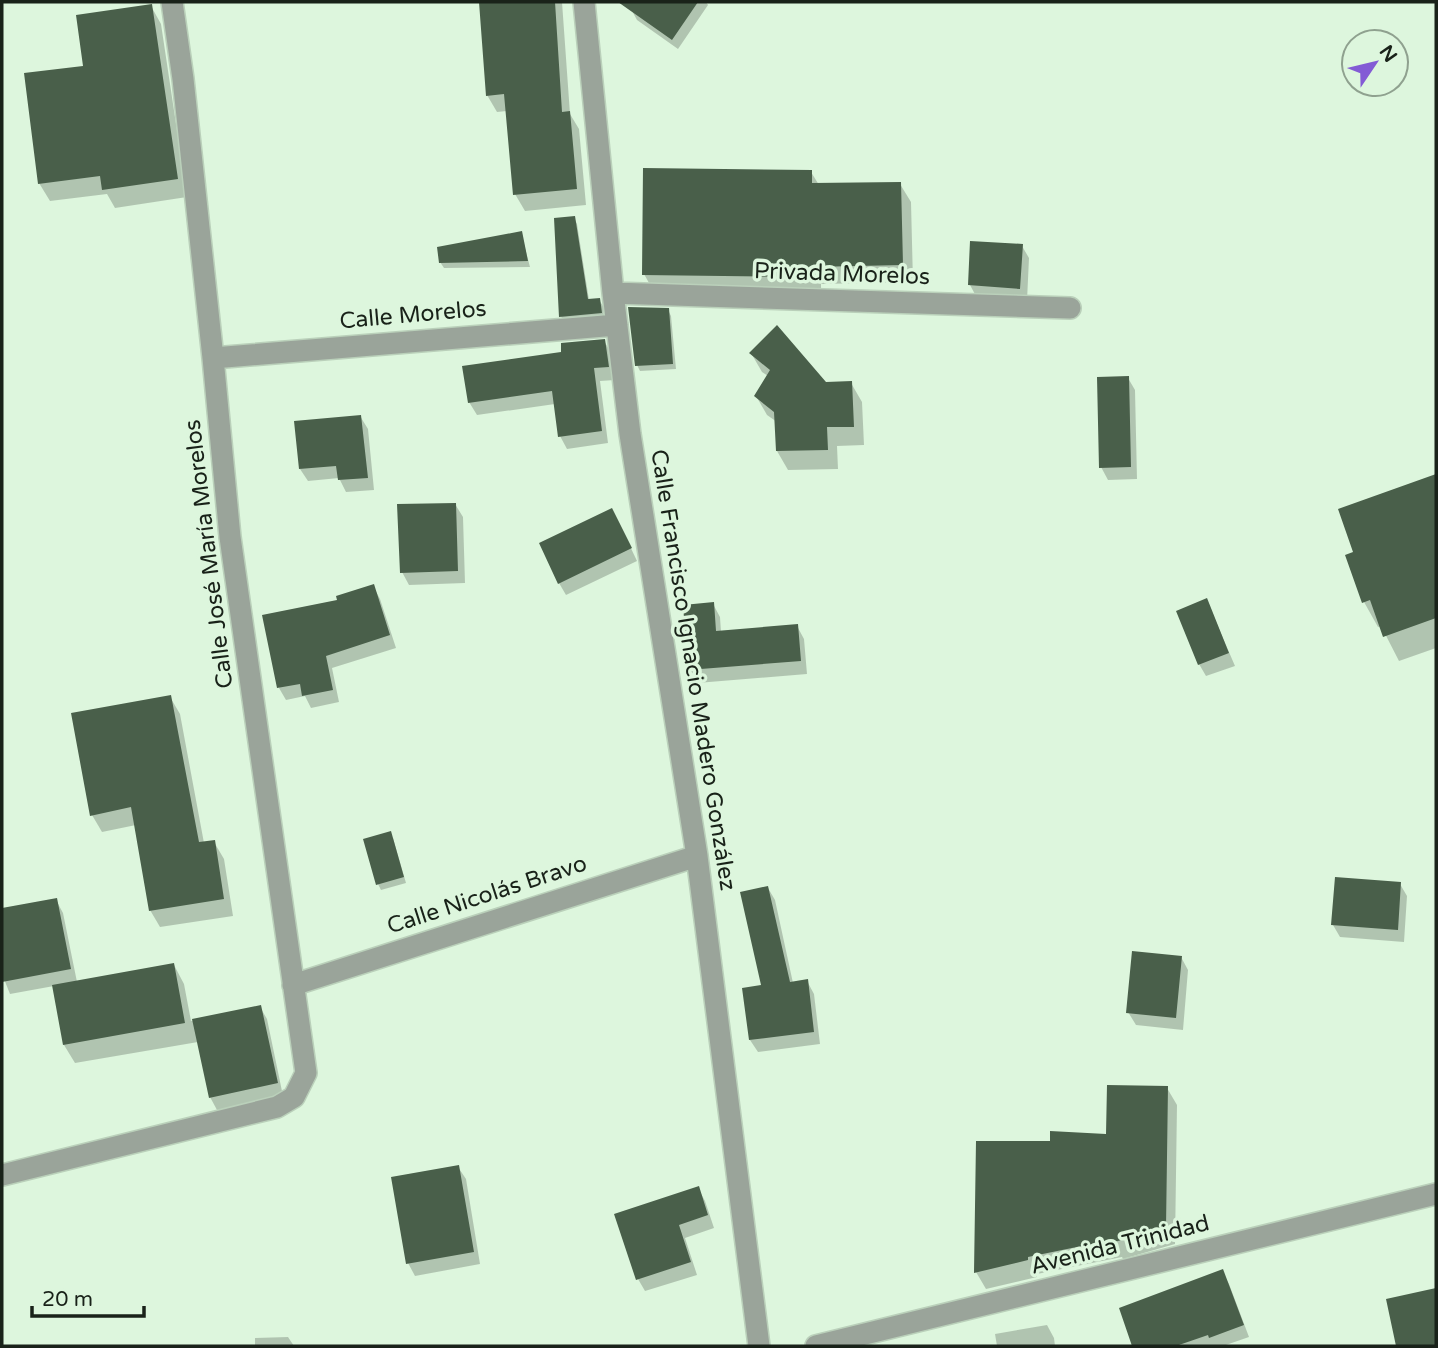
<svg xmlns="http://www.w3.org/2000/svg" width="1438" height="1348" font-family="'Varela Round',sans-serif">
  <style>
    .shadow { fill: #0003 }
    .building { fill: #495f4a }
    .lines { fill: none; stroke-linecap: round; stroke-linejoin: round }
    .street-casing { stroke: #bad0ba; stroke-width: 24 }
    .street { stroke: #9aa49a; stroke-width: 21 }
    .labels { text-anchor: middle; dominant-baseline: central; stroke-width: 7; stroke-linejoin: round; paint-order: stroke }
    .street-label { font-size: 23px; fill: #192219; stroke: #ddf6dd }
  </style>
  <rect width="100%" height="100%" fill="#ddf6dd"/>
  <path class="shadow" d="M481 2H562L570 114 579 129 586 205 525 211 515 194 507 111 497 112 487 95Z
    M637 2H706L708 5 678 49 637 20 631 9Z
    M151 6 161 24 187 197 115 208 107 194 50 201 39 183 86 68Z
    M811 172 819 185 900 184 911 202 913 282 821 284V295L654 292 644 274Z
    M574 218 577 224 589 300H599L603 306 604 319 564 322 561 316Z
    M521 233 530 267 444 268 440 262Z
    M1022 246 1029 258 1027 301 977 298 970 285Z
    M668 310 671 316 676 369 640 371 637 365Z
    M604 341 612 354 615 380 600 381 608 443 567 449 560 436 555 404 477 415 469 402 563 354Z
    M751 353 826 383H851L862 402 864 445 837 446 838 469 788 470 777 451V422L767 415 756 396 768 376 762 372Z
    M1128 378 1135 390 1137 479 1108 480 1101 467Z
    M360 416 368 429 374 490 346 492 339 478 308 481 300 469Z
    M1436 476V648L1399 661 1381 626 1378 627 1364 602 1355 553 1340 510Z
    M455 504 463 517 465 583 409 585 402 572Z
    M619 523 637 561 566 595 559 583Z
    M373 586 380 599 396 648 332 668 339 702 311 708 305 696 286 700 279 688 339 601Z
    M1207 601 1235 666 1206 676 1199 664Z
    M713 604 720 617 721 632 797 626 804 639 807 674 697 683 690 670 684 606Z
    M170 697 180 714 204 843 214 842 224 859 233 916 160 927 150 910 136 825 102 832 92 815Z
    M393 838 406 883 381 890 378 884Z
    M1400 884 1407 896 1404 942 1340 937 1333 925Z
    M768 888 775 900 793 983 807 981 814 994 820 1044 758 1052 750 1040 763 987Z
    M56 900 63 913 77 982 174 965 184 984 191 1021 260 1007 267 1019 283 1096 217 1110 210 1097 198 1042 75 1063 64 1045 54 986 10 994 2 974V910Z
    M1181 957 1188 970 1183 1030 1136 1025 1128 1012Z
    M1167 1088 1177 1105 1175 1244 1123 1259 1122 1257 1037 1274V1277L986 1289 976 1272 1051 1143 1108 1136Z
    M458 1167 466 1179 480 1264 415 1276 408 1263Z
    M698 1188 705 1201 714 1228 685 1238 697 1275 645 1291 638 1279Z
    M1222 1271 1229 1284 1249 1337 1223 1346H1134L1121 1309Z
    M1047 1325 1054 1338 1055 1346H997L995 1334Z
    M288 1337 294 1346H255V1338Z"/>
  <path class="building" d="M479 2H555L562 112 570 111 577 189 513 195 504 94 486 96Z
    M618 2H698L672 40Z
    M152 4 178 179 102 190 100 176 38 184 24 73 83 66 76 15Z
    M643 168 812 170V183L901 182 903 265 811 267V277L642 275Z
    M575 216 588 299 600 298 602 313 559 317 554 218Z
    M522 231 528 261 439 263 437 247Z
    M970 241 1023 244 1020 289 968 285Z
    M628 307 669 308 673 364 635 366Z
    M777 325 826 382 852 381 854 427H827L828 450 776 451 774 412 754 396 770 370 749 353Z
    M605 339 609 367 594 368 602 431 558 437 552 391 468 403 462 366 561 352V343Z
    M1129 376 1131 467 1099 468 1097 377Z
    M361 415 368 478 338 480 336 466 299 469 294 421Z
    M1436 474V618L1383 637 1370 600 1362 603 1345 555 1353 552 1338 509Z
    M456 503 458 571 400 573 397 504Z
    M612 508 632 548 558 584 539 543Z
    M374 584 390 635 326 656 333 690 302 696 300 684 277 688 262 615 337 600 336 596Z
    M1207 598 1229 653 1198 665 1176 611Z
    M714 602 716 631 798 624 801 661 688 670 683 605Z
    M171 695 199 842 215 840 224 899 149 911 131 807 90 816 71 713Z
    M391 831 404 877 376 885 363 839Z
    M1335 877 1401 882 1398 930 1331 925Z
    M768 886 790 982 808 979 814 1032 749 1040 742 988 761 985 740 892Z
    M57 898 71 969 2 982V908Z
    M1132 951 1182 956 1176 1018 1126 1013Z
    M174 963 185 1023 63 1045 52 985Z
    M261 1005 278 1083 209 1098 192 1019Z
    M1107 1085 1168 1086 1166 1227 1111 1243V1240L1028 1257V1260L974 1273 976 1141H1050V1131L1106 1134Z
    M459 1165 474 1252 406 1264 391 1177Z
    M699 1186 708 1215 679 1225 691 1262 636 1280 614 1214Z
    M1223 1269 1244 1325 1209 1338 1208 1335 1176 1346H1132L1119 1308Z
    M1436 1288V1346H1396L1386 1299Z"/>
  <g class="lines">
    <defs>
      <path id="street" d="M584 2 613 293 630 434 697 856 759 1346
        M613 293 1070 308
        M213 358 617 325
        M293 985 697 856
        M2 1175 277 1107 294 1097 306 1073 230 537 213 358 183 79 172 2
        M816 1346 1436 1194"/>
    </defs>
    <use href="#street" class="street-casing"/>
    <use href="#street" class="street"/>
  </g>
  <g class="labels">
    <g class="street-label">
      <text transform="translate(842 274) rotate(2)">Privada Morelos</text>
      <text transform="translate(413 315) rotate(-5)">Calle Morelos</text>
      <text transform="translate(209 554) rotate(-97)">Calle José María Morelos</text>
      <text transform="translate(693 670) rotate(81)">Calle Francisco Ignacio Madero González</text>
      <text transform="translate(487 895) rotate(-18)">Calle Nicolás Bravo</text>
      <text transform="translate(1120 1245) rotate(-14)">Avenida Trinidad</text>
    </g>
  </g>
  <rect width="1438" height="1348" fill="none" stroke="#192219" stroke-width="7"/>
  <g transform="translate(1375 63) rotate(55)"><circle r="33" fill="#ddf6dd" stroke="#8fa18f" stroke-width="2"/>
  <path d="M0-5L12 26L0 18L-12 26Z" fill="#835bd5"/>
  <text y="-10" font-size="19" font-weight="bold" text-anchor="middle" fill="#192219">N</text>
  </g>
  <path d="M32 1306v10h112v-10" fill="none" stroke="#192219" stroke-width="3.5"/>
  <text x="42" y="1306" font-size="21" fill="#192219" stroke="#ddf6dd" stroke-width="5" paint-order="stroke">20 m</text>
</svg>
